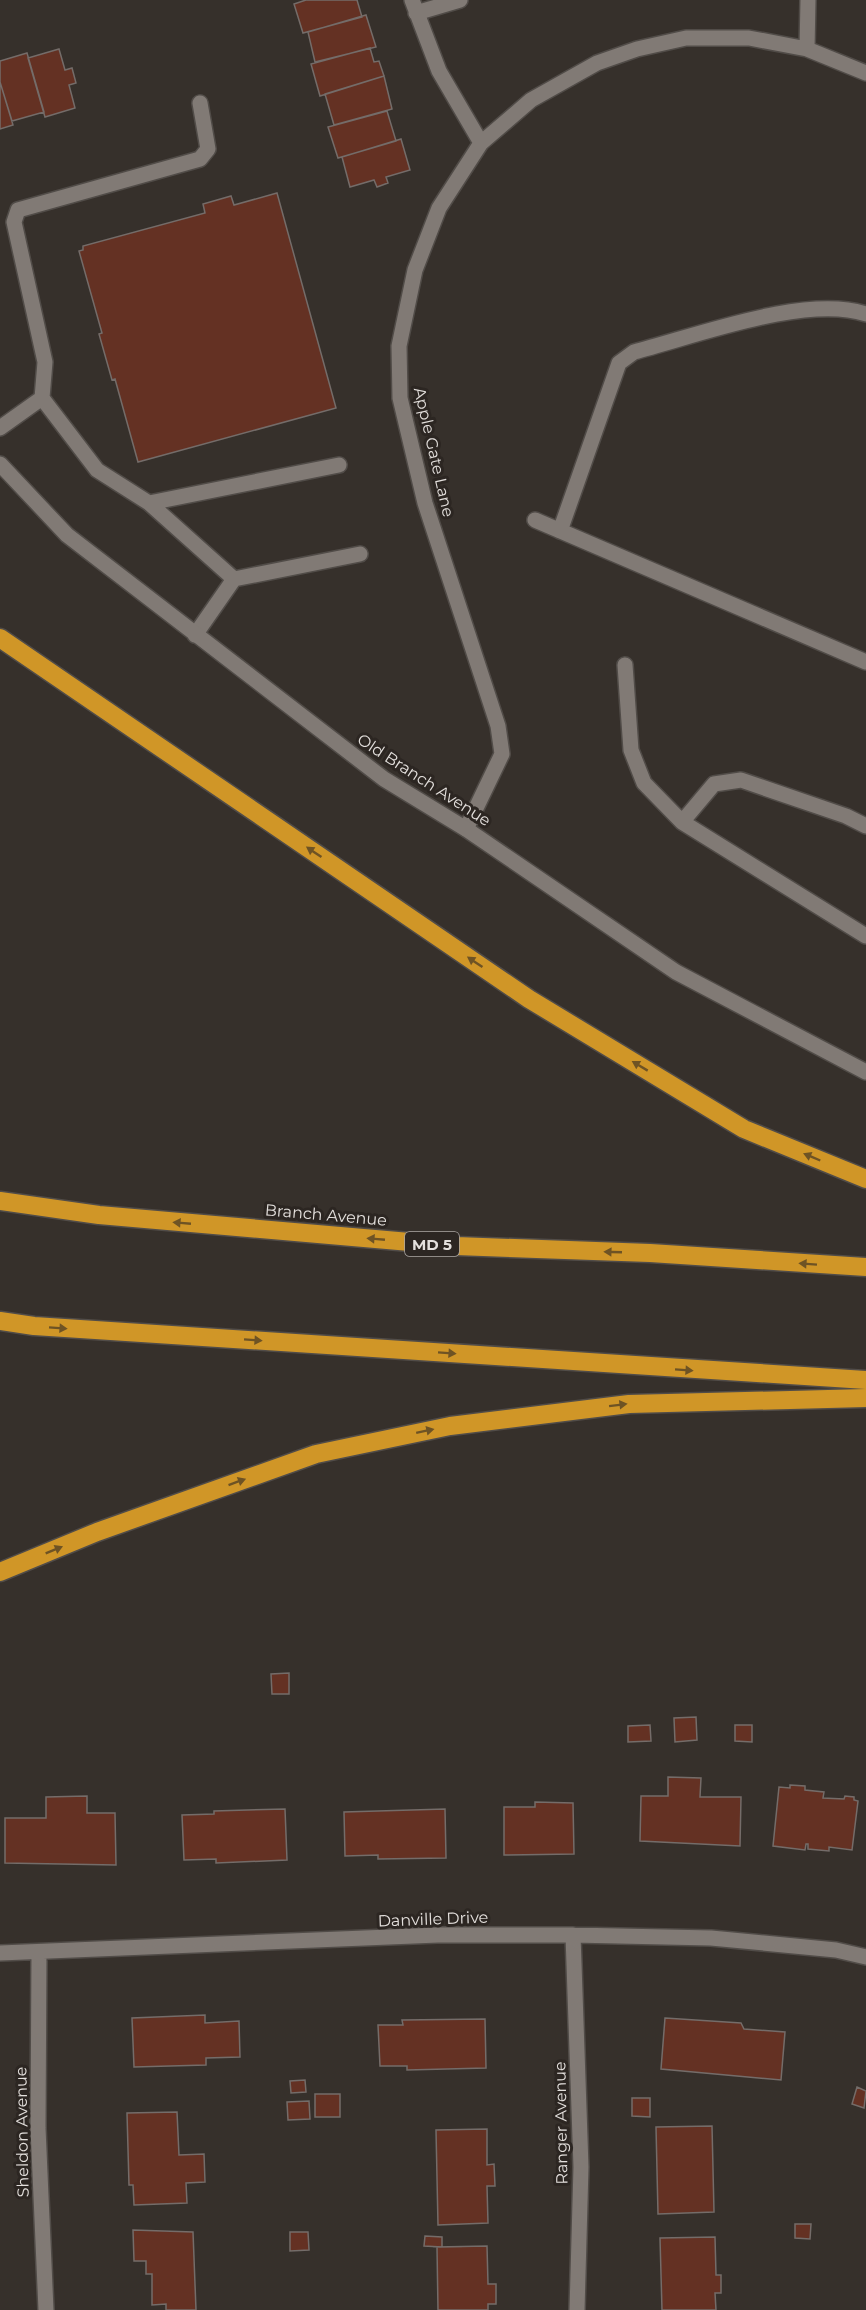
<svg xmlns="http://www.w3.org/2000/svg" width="866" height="2310" font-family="Montserrat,sans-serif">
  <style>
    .building { fill: #643123; stroke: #746c69; stroke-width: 1.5 }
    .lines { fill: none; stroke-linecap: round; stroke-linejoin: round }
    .lane-casing { stroke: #514c48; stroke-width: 18 }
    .street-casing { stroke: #514c48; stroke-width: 18 }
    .secondary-casing { stroke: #514c48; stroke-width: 18 }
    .highway-casing { stroke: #514c48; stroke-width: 21 }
    .lane { stroke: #817a75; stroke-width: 15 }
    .street { stroke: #817a75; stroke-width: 15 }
    .secondary { stroke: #817a75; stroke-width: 15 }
    .highway { stroke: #d09627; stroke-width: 18 }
    .oneway { fill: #6e5324 }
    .labels { text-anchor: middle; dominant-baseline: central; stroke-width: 6; stroke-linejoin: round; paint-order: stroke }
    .shield { fill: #2c2622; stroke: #ada8a5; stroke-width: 1.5 }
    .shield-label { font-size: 15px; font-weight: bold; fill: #e4e0dd }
    .street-label { font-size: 16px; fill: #e4e0dd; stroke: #2c2622 }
  </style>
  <rect width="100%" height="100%" fill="#36302b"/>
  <path class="building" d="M306 0H357L362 17 303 33 294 4Z
    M366 15 376 47 315 62 308 32Z
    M370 48 374 62 379 61 384 76 320 96 311 64Z
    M59 49 65 70 72 68 76 83 69 85 75 108 45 117 28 58Z
    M27 53 44 112 12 121 0 82V61Z
    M384 76 392 109 334 125 325 94Z
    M0 82 13 125 0 129Z
    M387 111 396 141 338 158 328 127Z
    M401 139 410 170 386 177 388 183 377 187 374 180 350 187 342 157Z
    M277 193 336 408 138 462 115 379 112 380 99 334 102 333 79 251 83 250V246L205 213 203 204 231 196 234 205Z
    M289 1673V1694H272L271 1674Z
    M696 1717 697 1740 675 1742 674 1718Z
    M650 1725 651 1741 628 1742V1726Z
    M735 1725H752V1742L735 1741Z
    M668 1777 701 1778 700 1797H741L740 1846 640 1841 641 1796H668Z
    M790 1785 805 1786V1790L824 1792 823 1798 844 1799 845 1796 854 1797V1800L858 1801 852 1850 829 1847V1851L808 1849V1844H806L805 1850 773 1846 779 1787 790 1788Z
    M87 1796V1813H115L116 1865 5 1863V1818H46V1797Z
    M535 1802 573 1803 574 1854 504 1855V1807H535Z
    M285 1809 287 1860 216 1863V1859L184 1860 182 1815 214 1814V1811Z
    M445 1809 446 1858 378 1859V1855L345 1856 344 1812Z
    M205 2015V2023L239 2021 240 2057 206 2058V2065L134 2067 132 2018Z
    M665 2018 741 2023 744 2029 785 2032 781 2080 661 2069Z
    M485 2019 486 2068 407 2070V2066H380L378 2025H403L402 2020Z
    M305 2080 306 2092 291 2093 290 2081Z
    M857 2087 866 2091 864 2108 852 2104Z
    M315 2094H340V2117H315Z
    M632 2098H650V2117L632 2116Z
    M309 2101 310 2119 288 2120 287 2102Z
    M177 2112 179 2155 204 2154 205 2182 186 2183 187 2203 134 2205 133 2185H129L127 2113Z
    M712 2126 714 2212 658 2214 656 2127Z
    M487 2129V2165L494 2164 495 2186H487L488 2223 438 2225 436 2130Z
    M795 2224H811L810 2239 795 2238Z
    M133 2230 193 2232 196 2310H166V2304L152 2305V2274H146V2261H134Z
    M290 2232H308L309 2250 290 2251Z
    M425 2236 442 2237V2247L424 2246Z
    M715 2237 716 2275H721V2293H715L716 2310H662L660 2238Z
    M487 2246 488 2284H496V2304H488V2310H438L437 2247Z"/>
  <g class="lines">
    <defs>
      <path id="lane" d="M42 398 97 470 149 503 339 465
        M0 428 42 398 45 362 14 222 18 210 200 159 208 149 200 103
        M149 503 234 579 360 554
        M535 520 866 662
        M560 531 619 363 634 352C696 336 806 294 866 314
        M195 635 234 579
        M625 665 631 750 644 783 682 822 866 936
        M682 822 714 784 741 780 846 816 866 826"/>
      <path id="street" d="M412 0 439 71 481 143
        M416 13 460 0
        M807 49 808 0
        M466 829 502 754 498 726 425 503 400 398 399 346 415 270 439 208 481 143 531 100 597 63 637 49 686 38H749L807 49 866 73
        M573 1935 581 2167 577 2310
        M0 1953 438 1935H573L711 1938 836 1950 866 1957
        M39 1954 38 2128 46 2310"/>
      <path id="secondary" d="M0 464 67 535 384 779 466 829 676 972 866 1072"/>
      <path id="highway" d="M0 638 529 999 744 1129 866 1179
        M0 1201 99 1215 456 1246 650 1253 866 1267
        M0 1321 34 1326 866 1380
        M0 1572 97 1532 316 1454 450 1426 629 1404 866 1398"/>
    </defs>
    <use href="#lane" class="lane-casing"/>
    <use href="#street" class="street-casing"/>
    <use href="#secondary" class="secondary-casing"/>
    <use href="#highway" class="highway-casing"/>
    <use href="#lane" class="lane"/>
    <use href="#street" class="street"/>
    <use href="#secondary" class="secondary"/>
    <use href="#highway" class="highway"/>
  </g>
  <defs><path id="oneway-solid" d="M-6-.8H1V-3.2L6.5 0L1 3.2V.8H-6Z" transform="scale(1.5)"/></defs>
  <g class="oneway">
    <use href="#oneway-solid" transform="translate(314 852) rotate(-146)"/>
    <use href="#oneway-solid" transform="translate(475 962) rotate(-146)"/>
    <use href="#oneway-solid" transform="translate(640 1066) rotate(-149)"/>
    <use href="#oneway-solid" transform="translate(812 1157) rotate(-157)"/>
    <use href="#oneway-solid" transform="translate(182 1223) rotate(-175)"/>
    <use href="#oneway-solid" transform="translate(376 1239) rotate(-175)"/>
    <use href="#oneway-solid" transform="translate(613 1252) rotate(-178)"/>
    <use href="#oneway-solid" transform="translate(808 1264) rotate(-176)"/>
    <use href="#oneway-solid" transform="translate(58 1328) rotate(4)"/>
    <use href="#oneway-solid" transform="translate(253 1340) rotate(4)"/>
    <use href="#oneway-solid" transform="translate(447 1353) rotate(4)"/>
    <use href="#oneway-solid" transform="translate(684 1370) rotate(4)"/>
    <use href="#oneway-solid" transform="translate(618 1405) rotate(-7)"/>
    <use href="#oneway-solid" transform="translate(425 1431) rotate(-12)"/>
    <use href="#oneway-solid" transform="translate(237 1482) rotate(-20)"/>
    <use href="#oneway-solid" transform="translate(54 1550) rotate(-22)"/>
  </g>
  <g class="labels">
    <rect class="shield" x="405" y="1232" width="54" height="24" rx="4.5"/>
    <g class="shield-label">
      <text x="432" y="1244">MD 5</text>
    </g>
    <g class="street-label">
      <text transform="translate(434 452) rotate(77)">Apple Gate Lane</text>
      <text transform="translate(424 780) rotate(33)">Old Branch Avenue</text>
      <text transform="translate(326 1215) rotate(5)">Branch Avenue</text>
      <text transform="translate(433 1919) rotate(-2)">Danville Drive</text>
      <text transform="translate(561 2123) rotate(-91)">Ranger Avenue</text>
      <text transform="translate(22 2132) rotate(-91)">Sheldon Avenue</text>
    </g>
  </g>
</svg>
